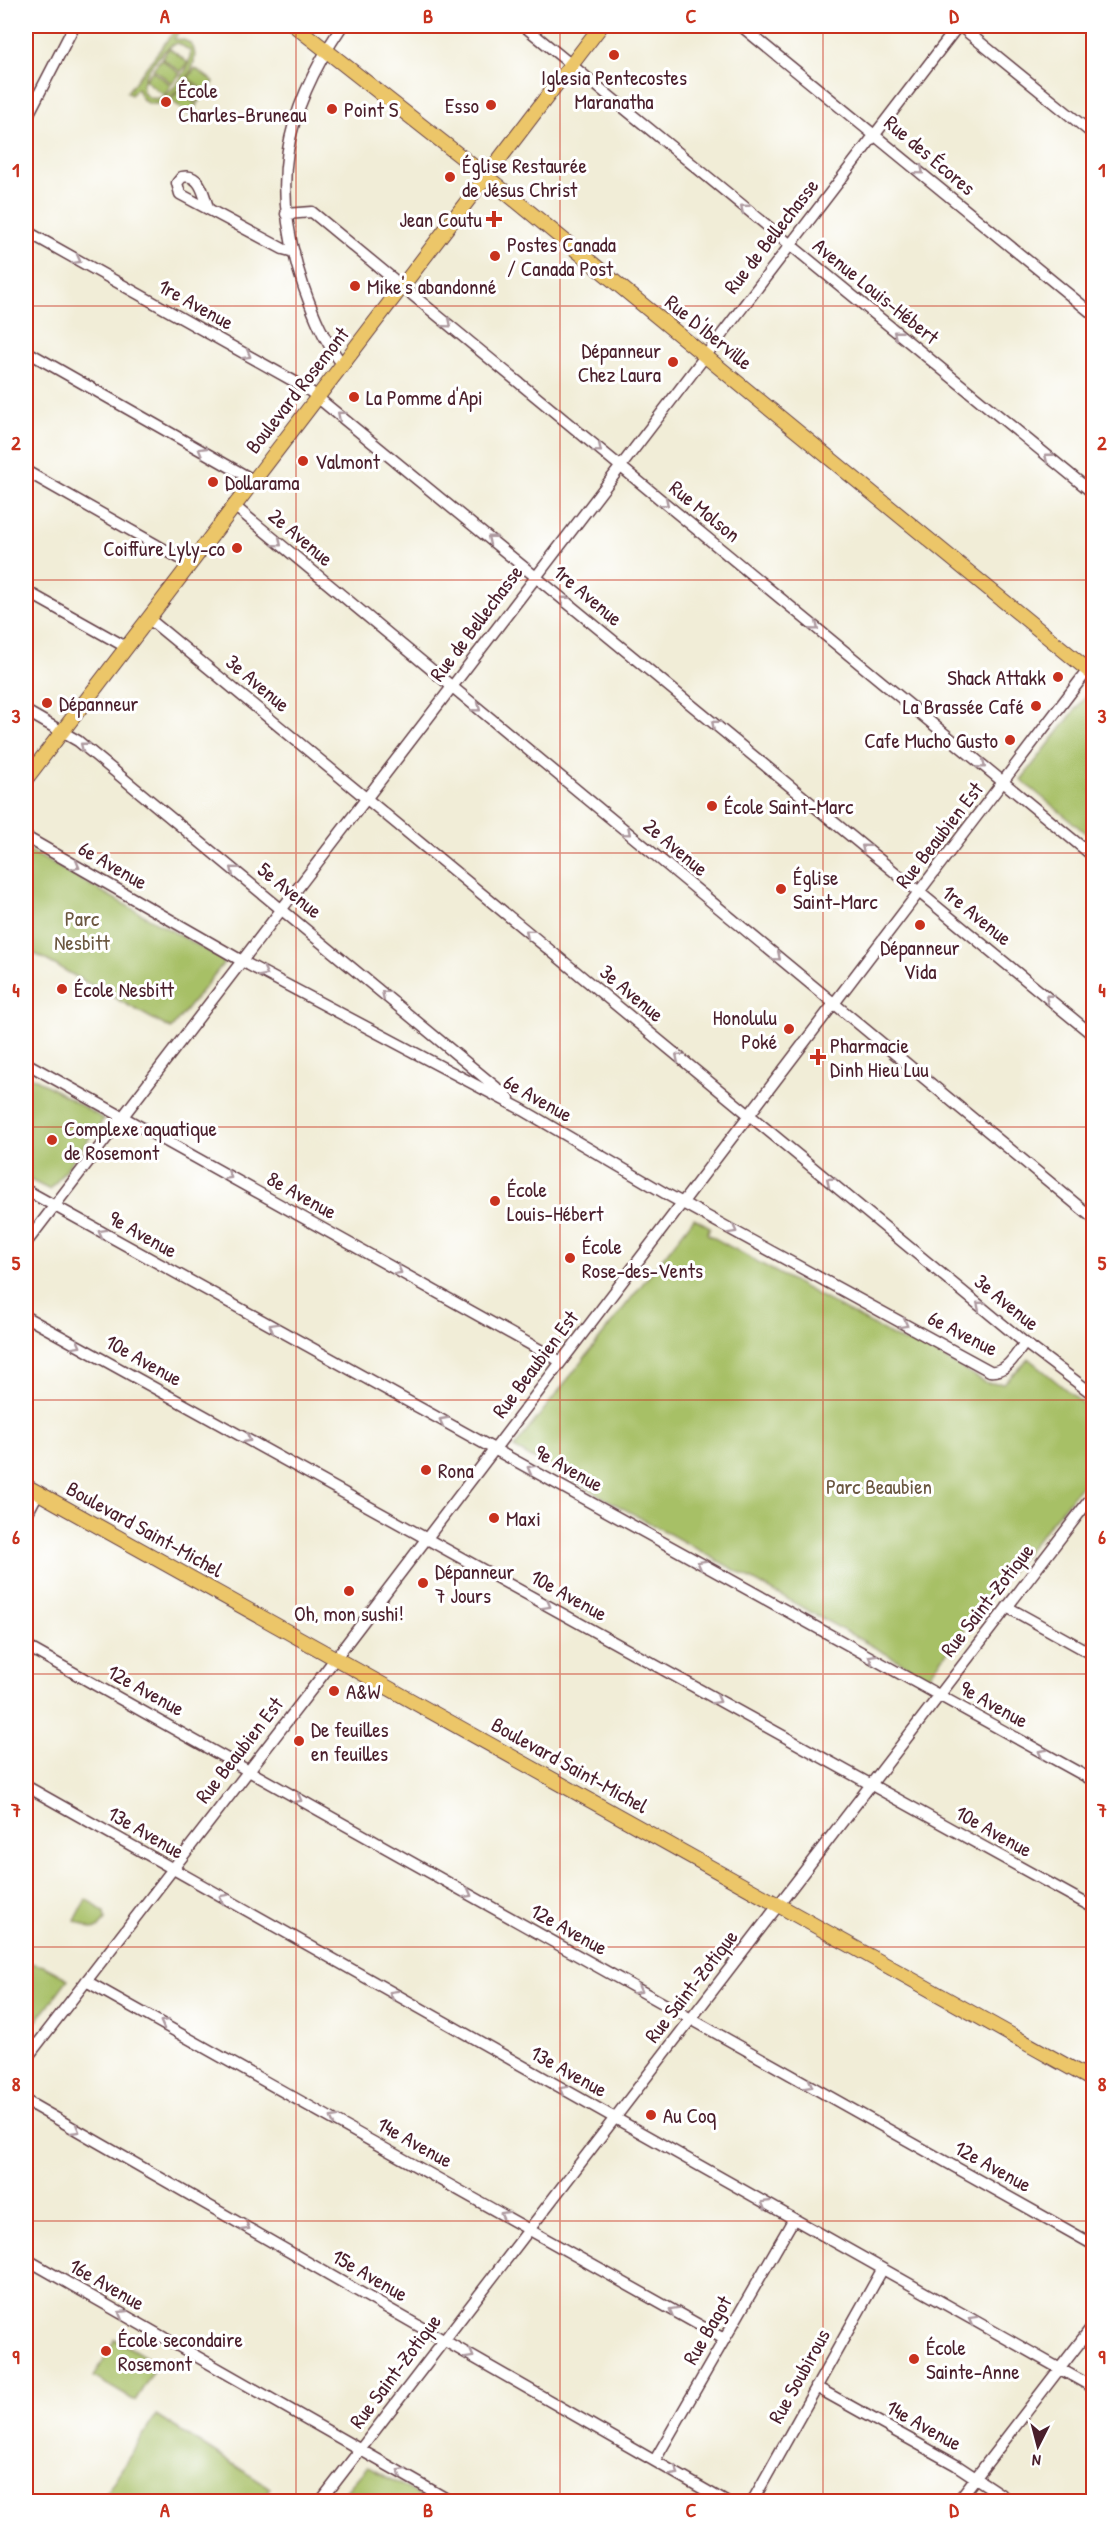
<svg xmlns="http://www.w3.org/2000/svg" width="1119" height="2527" font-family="'Patrick Hand',sans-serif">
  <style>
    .green { fill: #a7c066; stroke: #787048; stroke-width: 1.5; fill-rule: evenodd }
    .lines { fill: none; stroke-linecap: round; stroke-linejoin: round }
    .minor-casing { stroke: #633e45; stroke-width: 13 }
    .major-casing { stroke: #633e45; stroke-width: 16 }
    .minor { stroke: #fff; stroke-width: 10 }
    .major { stroke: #ecc669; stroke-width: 14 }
    .oneway { stroke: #ae9aa0 }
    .grid { fill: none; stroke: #c8321e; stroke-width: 1.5; stroke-opacity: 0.55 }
    .poi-dot { fill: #c8321e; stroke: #fff; stroke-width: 2 }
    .labels { text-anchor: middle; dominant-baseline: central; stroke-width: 6; stroke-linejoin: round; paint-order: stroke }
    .poi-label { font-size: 21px; fill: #4a1f2b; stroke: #fff; text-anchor: start }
    .street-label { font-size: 21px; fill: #4a1f2b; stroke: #fff }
    .park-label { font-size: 21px; fill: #6b5740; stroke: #fff }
    .neatline { fill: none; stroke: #c8321e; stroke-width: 2 }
    .grid-label { font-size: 20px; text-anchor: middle; font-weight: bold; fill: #c8321e }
  </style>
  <rect width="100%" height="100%" fill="#fff"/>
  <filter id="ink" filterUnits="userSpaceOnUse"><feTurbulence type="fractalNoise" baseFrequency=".0167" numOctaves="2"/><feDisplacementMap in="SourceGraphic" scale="12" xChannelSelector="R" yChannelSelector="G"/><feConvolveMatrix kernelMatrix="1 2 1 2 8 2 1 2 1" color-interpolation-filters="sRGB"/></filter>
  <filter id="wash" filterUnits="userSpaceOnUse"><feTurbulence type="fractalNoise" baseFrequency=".008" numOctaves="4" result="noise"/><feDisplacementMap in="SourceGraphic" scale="24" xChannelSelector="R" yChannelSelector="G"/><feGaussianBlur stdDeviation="1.35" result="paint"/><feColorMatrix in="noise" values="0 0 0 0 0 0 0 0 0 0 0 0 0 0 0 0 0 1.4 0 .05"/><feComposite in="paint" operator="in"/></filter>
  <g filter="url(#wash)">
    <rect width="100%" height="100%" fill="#f1edd7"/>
    <path class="green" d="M176 29 179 31 174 39C231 38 154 143 137 88L131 95 127 92ZM178 43 190 51C194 67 161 116 143 92 139 77 163 46 178 43Z
      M169 48 188 63 181 72 162 58Z
      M161 59 180 74 172 83 153 69Z
      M195 68 214 82 207 92 188 78Z
      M152 71 171 85 164 95 145 80Z
      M187 79 206 94 198 103 179 89Z
      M178 91 197 105 190 115 171 100Z
      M1093 687V839L1021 780Z
      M26 849 222 959 223 964 171 1029 26 949Z
      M26 1073 104 1119 50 1190 26 1178Z
      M694 1218 710 1227 707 1234 905 1343 909 1338 987 1383H1004L1029 1359 1093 1412V1472L990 1596 928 1677 514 1448Z
      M86 1899 104 1912 105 1920 98 1928 91 1929 75 1921Z
      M30 1963 44 1966 68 1979 26 2035V1967Z
      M115 2339 158 2364 135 2401 94 2377Z
      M156 2415 270 2488 261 2501H101Z
      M367 2467 370 2468 430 2501H337Z"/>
  </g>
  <g filter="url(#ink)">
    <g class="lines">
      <defs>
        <path id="minor" d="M342 26C283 114 269 185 304 288 314 316 324 341 343 365
          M524 26 1094 494
          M741 26 1094 315
          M960 26 1094 135
          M26 119 74 26
          M208 208C204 194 200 173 182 177L177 183 180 194 283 249 294 252
          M286 214 312 212 1094 857
          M26 231 306 388 1094 1036
          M26 351 253 480
          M26 471 190 564
          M233 505 1094 1219
          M26 591 126 647
          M148 618 1025 1343 1094 1395
          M26 711 78 741 509 1098
          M26 837 249 965 523 1110 668 1195 990 1371C1007 1373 1015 1355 1025 1343
          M26 1063 560 1361
          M26 1190 1094 1781
          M26 1243 958 26
          M26 1317 1094 1908
          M26 1516 38 1493
          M1007 1607 1094 1655
          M26 1646 1094 2245
          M26 1786 1094 2388
          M86 1981 724 2339
          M26 2059 325 1672 1094 662
          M26 2101 726 2502
          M26 2259 452 2502
          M816 2387 956 2465 1012 2502
          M655 2460 793 2220
          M320 2502 1094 1494
          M752 2502 882 2270
          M957 2502 1094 2324"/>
        <path id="major" d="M295 26 487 177 1094 675
          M26 779 601 26
          M26 1486 1094 2081"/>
      </defs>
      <use href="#minor" class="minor-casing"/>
      <use href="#major" class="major-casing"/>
      <use href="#minor" class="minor"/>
      <use href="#major" class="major"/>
    </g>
    <defs><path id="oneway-chevron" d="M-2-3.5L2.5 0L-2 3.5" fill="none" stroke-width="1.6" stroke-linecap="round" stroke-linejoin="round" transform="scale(1.5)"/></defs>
    <g class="oneway">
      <use href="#oneway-chevron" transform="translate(920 171) rotate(40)"/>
      <use href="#oneway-chevron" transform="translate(744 208) rotate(-140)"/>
      <use href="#oneway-chevron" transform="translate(77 260) rotate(29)"/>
      <use href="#oneway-chevron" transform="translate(448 324) rotate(40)"/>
      <use href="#oneway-chevron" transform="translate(897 334) rotate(-141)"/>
      <use href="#oneway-chevron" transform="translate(247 355) rotate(29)"/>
      <use href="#oneway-chevron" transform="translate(341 415) rotate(-140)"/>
      <use href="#oneway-chevron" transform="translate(598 449) rotate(40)"/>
      <use href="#oneway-chevron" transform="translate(202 451) rotate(-150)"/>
      <use href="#oneway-chevron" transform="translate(1048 457) rotate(-141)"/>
      <use href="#oneway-chevron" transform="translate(665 503) rotate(39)"/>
      <use href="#oneway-chevron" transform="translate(491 539) rotate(-141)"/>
      <use href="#oneway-chevron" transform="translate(278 543) rotate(40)"/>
      <use href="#oneway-chevron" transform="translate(564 600) rotate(-140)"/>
      <use href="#oneway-chevron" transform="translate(815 627) rotate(39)"/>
      <use href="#oneway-chevron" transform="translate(477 708) rotate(39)"/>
      <use href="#oneway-chevron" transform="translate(715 724) rotate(-140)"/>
      <use href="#oneway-chevron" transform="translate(84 746) rotate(-142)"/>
      <use href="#oneway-chevron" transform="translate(982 765) rotate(39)"/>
      <use href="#oneway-chevron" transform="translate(627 832) rotate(40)"/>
      <use href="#oneway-chevron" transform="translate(865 848) rotate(-140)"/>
      <use href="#oneway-chevron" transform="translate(76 866) rotate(30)"/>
      <use href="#oneway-chevron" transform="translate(234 870) rotate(-140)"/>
      <use href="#oneway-chevron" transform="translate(529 933) rotate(-140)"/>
      <use href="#oneway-chevron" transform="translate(777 957) rotate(40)"/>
      <use href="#oneway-chevron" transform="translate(264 973) rotate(28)"/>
      <use href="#oneway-chevron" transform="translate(385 994) rotate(-140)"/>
      <use href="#oneway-chevron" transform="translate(1049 998) rotate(-141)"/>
      <use href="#oneway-chevron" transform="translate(679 1057) rotate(-140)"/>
      <use href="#oneway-chevron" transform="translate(228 1176) rotate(29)"/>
      <use href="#oneway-chevron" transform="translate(830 1181) rotate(-140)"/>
      <use href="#oneway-chevron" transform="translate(733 1230) rotate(29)"/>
      <use href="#oneway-chevron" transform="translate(102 1233) rotate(-151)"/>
      <use href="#oneway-chevron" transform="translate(398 1271) rotate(29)"/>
      <use href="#oneway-chevron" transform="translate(980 1305) rotate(-140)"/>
      <use href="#oneway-chevron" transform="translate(904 1324) rotate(29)"/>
      <use href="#oneway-chevron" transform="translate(273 1327) rotate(-151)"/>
      <use href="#oneway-chevron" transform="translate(77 1345) rotate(29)"/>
      <use href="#oneway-chevron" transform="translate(443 1421) rotate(-152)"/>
      <use href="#oneway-chevron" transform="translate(247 1439) rotate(29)"/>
      <use href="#oneway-chevron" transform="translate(531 1469) rotate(-151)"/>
      <use href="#oneway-chevron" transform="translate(701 1564) rotate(-151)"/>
      <use href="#oneway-chevron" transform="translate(547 1605) rotate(29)"/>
      <use href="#oneway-chevron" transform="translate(872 1658) rotate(-151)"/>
      <use href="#oneway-chevron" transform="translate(717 1700) rotate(29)"/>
      <use href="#oneway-chevron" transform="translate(1042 1753) rotate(-151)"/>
      <use href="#oneway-chevron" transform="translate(298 1799) rotate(29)"/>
      <use href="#oneway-chevron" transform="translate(468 1894) rotate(29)"/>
      <use href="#oneway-chevron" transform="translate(223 1898) rotate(-151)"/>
      <use href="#oneway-chevron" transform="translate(638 1990) rotate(29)"/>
      <use href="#oneway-chevron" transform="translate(393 1994) rotate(-151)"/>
      <use href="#oneway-chevron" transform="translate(164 2023) rotate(-151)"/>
      <use href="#oneway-chevron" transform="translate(809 2085) rotate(29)"/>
      <use href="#oneway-chevron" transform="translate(563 2090) rotate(-151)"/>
      <use href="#oneway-chevron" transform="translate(334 2119) rotate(-151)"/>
      <use href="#oneway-chevron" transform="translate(76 2130) rotate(30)"/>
      <use href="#oneway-chevron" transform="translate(765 2204) rotate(-150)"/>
      <use href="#oneway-chevron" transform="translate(504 2215) rotate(-151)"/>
      <use href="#oneway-chevron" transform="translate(246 2227) rotate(30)"/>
      <use href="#oneway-chevron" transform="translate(673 2311) rotate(-151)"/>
      <use href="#oneway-chevron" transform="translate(122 2314) rotate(-150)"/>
      <use href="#oneway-chevron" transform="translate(972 2320) rotate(-151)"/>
      <use href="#oneway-chevron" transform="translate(470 2355) rotate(29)"/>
      <use href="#oneway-chevron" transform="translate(401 2472) rotate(-150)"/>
      <use href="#oneway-chevron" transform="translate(675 2472) rotate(30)"/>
    </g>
  </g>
  <path class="grid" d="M296 26V2502M560 26V2502M823 26V2502M26 306H1094M26 580H1094M26 853H1094M26 1127H1094M26 1400H1094M26 1674H1094M26 1947H1094M26 2221H1094"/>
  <g class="poi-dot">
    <circle cx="614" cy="55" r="6"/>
    <circle cx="166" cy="102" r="6"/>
    <circle cx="491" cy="105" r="6"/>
    <circle cx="332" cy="109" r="6"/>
    <circle cx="450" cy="177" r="6"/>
    <path d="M491 210h6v6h6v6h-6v6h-6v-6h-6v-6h6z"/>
    <circle cx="495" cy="256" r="6"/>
    <circle cx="355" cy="286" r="6"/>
    <circle cx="673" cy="362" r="6"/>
    <circle cx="354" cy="397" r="6"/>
    <circle cx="303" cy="461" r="6"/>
    <circle cx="213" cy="482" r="6"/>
    <circle cx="237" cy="548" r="6"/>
    <circle cx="1058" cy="677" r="6"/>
    <circle cx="47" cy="703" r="6"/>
    <circle cx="1036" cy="706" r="6"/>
    <circle cx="1010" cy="740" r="6"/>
    <circle cx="712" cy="806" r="6"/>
    <circle cx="781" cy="889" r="6"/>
    <circle cx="920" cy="925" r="6"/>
    <circle cx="62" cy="989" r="6"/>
    <circle cx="789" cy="1029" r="6"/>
    <path d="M815 1048h6v6h6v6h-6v6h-6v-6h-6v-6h6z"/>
    <circle cx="52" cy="1140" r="6"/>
    <circle cx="495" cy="1201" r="6"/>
    <circle cx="570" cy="1258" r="6"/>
    <circle cx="426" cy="1470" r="6"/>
    <circle cx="494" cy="1518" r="6"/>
    <circle cx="423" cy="1583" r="6"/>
    <circle cx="349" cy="1591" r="6"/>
    <circle cx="334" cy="1691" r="6"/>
    <circle cx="299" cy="1741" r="6"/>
    <circle cx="651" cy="2115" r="6"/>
    <circle cx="106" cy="2351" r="6"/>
    <circle cx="914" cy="2359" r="6"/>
  </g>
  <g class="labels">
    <g class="poi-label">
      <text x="614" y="77" text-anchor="middle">Iglesia Pentecostes<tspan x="614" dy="24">Maranatha</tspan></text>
      <text x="178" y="90">École<tspan x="178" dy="24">Charles-Bruneau</tspan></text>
      <text x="479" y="105" text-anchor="end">Esso</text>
      <text x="344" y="109">Point S</text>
      <text x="462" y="165">Église Restaurée<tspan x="462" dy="24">de Jésus Christ</tspan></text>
      <text x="482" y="219" text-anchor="end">Jean Coutu</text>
      <text x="507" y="244">Postes Canada<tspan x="507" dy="24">/ Canada Post</tspan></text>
      <text x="367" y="286">Mike's abandonné</text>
      <text x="661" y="350" text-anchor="end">Dépanneur<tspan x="661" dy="24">Chez Laura</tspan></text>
      <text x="366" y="397">La Pomme d'Api</text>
      <text x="315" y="461">Valmont</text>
      <text x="225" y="482">Dollarama</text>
      <text x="225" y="548" text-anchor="end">Coiffure Lyly-co</text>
      <text x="1046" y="677" text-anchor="end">Shack Attakk</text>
      <text x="59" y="703">Dépanneur</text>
      <text x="1024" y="706" text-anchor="end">La Brassée Café</text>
      <text x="998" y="740" text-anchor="end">Cafe Mucho Gusto</text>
      <text x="724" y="806">École Saint-Marc</text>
      <text x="793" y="877">Église<tspan x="793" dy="24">Saint-Marc</tspan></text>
      <text x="920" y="947" text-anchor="middle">Dépanneur<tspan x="920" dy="24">Vida</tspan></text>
      <text x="74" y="989">École Nesbitt</text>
      <text x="777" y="1017" text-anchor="end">Honolulu<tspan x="777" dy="24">Poké</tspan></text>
      <text x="830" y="1045">Pharmacie<tspan x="830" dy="24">Dinh Hieu Luu</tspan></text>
      <text x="64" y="1128">Complexe aquatique<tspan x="64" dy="24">de Rosemont</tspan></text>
      <text x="507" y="1189">École<tspan x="507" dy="24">Louis-Hébert</tspan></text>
      <text x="582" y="1246">École<tspan x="582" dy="24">Rose-des-Vents</tspan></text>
      <text x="438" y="1470">Rona</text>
      <text x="506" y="1518">Maxi</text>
      <text x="435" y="1571">Dépanneur<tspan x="435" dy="24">7 Jours</tspan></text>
      <text x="349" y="1613" text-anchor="middle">Oh, mon sushi!</text>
      <text x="346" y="1691">A&amp;W</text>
      <text x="311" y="1729">De feuilles<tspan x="311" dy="24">en feuilles</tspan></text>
      <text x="663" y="2115">Au Coq</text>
      <text x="118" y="2339">École secondaire<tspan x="118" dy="24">Rosemont</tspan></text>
      <text x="926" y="2347">École<tspan x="926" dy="24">Sainte-Anne</tspan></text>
    </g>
    <g class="street-label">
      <text transform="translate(930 155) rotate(40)">Rue des Écores</text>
      <text transform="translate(771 236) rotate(-52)">Rue de Bellechasse</text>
      <text transform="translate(876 291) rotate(39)">Avenue Louis-Hébert</text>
      <text transform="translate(196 304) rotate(29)">1re Avenue</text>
      <text transform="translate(709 332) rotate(39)">Rue D'Iberville</text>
      <text transform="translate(297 390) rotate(-52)">Boulevard Rosemont</text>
      <text transform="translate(705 511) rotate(39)">Rue Molson</text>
      <text transform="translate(301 537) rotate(40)">2e Avenue</text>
      <text transform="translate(588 595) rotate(40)">1re Avenue</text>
      <text transform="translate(476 623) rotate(-53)">Rue de Bellechasse</text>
      <text transform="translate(258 683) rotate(40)">3e Avenue</text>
      <text transform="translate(939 835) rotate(-52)">Rue Beaubien Est</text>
      <text transform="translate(676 847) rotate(40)">2e Avenue</text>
      <text transform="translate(113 865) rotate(30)">6e Avenue</text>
      <text transform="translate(290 890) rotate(39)">5e Avenue</text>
      <text transform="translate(977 915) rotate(39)">1re Avenue</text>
      <text transform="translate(632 993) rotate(40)">3e Avenue</text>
      <text transform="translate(538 1098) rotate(29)">6e Avenue</text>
      <text transform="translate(302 1195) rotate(29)">8e Avenue</text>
      <text transform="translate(143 1234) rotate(29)">9e Avenue</text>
      <text transform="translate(1007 1302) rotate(39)">3e Avenue</text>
      <text transform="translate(963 1333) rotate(27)">6e Avenue</text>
      <text transform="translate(144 1360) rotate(29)">10e Avenue</text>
      <text transform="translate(535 1364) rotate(-53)">Rue Beaubien Est</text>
      <text transform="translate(569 1468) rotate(29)">9e Avenue</text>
      <text transform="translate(145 1529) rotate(29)">Boulevard Saint-Michel</text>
      <text transform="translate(569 1595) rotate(29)">10e Avenue</text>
      <text transform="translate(987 1600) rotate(-52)">Rue Saint-Zotique</text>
      <text transform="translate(146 1690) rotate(29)">12e Avenue</text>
      <text transform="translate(994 1704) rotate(29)">9e Avenue</text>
      <text transform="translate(239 1750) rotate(-52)">Rue Beaubien Est</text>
      <text transform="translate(570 1765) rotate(29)">Boulevard Saint-Michel</text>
      <text transform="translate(994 1831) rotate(29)">10e Avenue</text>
      <text transform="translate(146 1832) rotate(30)">13e Avenue</text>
      <text transform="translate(569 1929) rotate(29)">12e Avenue</text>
      <text transform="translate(691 1986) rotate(-52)">Rue Saint-Zotique</text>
      <text transform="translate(569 2071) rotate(29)">13e Avenue</text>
      <text transform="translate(415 2142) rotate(29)">14e Avenue</text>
      <text transform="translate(993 2166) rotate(29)">12e Avenue</text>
      <text transform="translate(370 2275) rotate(30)">15e Avenue</text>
      <text transform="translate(107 2284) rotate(30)">16e Avenue</text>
      <text transform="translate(707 2330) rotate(-60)">Rue Bagot</text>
      <text transform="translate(395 2371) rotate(-53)">Rue Saint-Zotique</text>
      <text transform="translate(799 2376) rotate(-61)">Rue Soubirous</text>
      <text transform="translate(924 2425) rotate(29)">14e Avenue</text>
    </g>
    <g class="park-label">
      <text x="82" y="918">Parc<tspan x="82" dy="24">Nesbitt</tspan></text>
      <text x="879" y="1486">Parc Beaubien</text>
    </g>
  </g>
  <rect width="1119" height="2527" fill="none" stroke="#fff" stroke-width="66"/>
  <g transform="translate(1038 2446) rotate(186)" stroke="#ffffff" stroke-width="4.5" paint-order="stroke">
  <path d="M0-4.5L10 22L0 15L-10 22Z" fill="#4a1f2b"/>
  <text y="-9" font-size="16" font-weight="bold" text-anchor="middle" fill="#4a1f2b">N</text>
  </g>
  <rect x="33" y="33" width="1053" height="2461" class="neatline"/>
  <g class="grid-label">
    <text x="165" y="23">A</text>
    <text x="428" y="23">B</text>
    <text x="691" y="23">C</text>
    <text x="954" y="23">D</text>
    <text x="16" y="177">1</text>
    <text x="1102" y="177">1</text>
    <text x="16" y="450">2</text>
    <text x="1102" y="450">2</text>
    <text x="16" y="723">3</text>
    <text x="1102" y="723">3</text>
    <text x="16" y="997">4</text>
    <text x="1102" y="997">4</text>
    <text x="16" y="1270">5</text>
    <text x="1102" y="1270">5</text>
    <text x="16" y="1544">6</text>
    <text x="1102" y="1544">6</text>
    <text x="16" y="1817">7</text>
    <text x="1102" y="1817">7</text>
    <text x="16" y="2091">8</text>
    <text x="1102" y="2091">8</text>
    <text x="16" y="2364">9</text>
    <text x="1102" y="2364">9</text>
    <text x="165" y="2517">A</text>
    <text x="428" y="2517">B</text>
    <text x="691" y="2517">C</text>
    <text x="954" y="2517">D</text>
  </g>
</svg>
